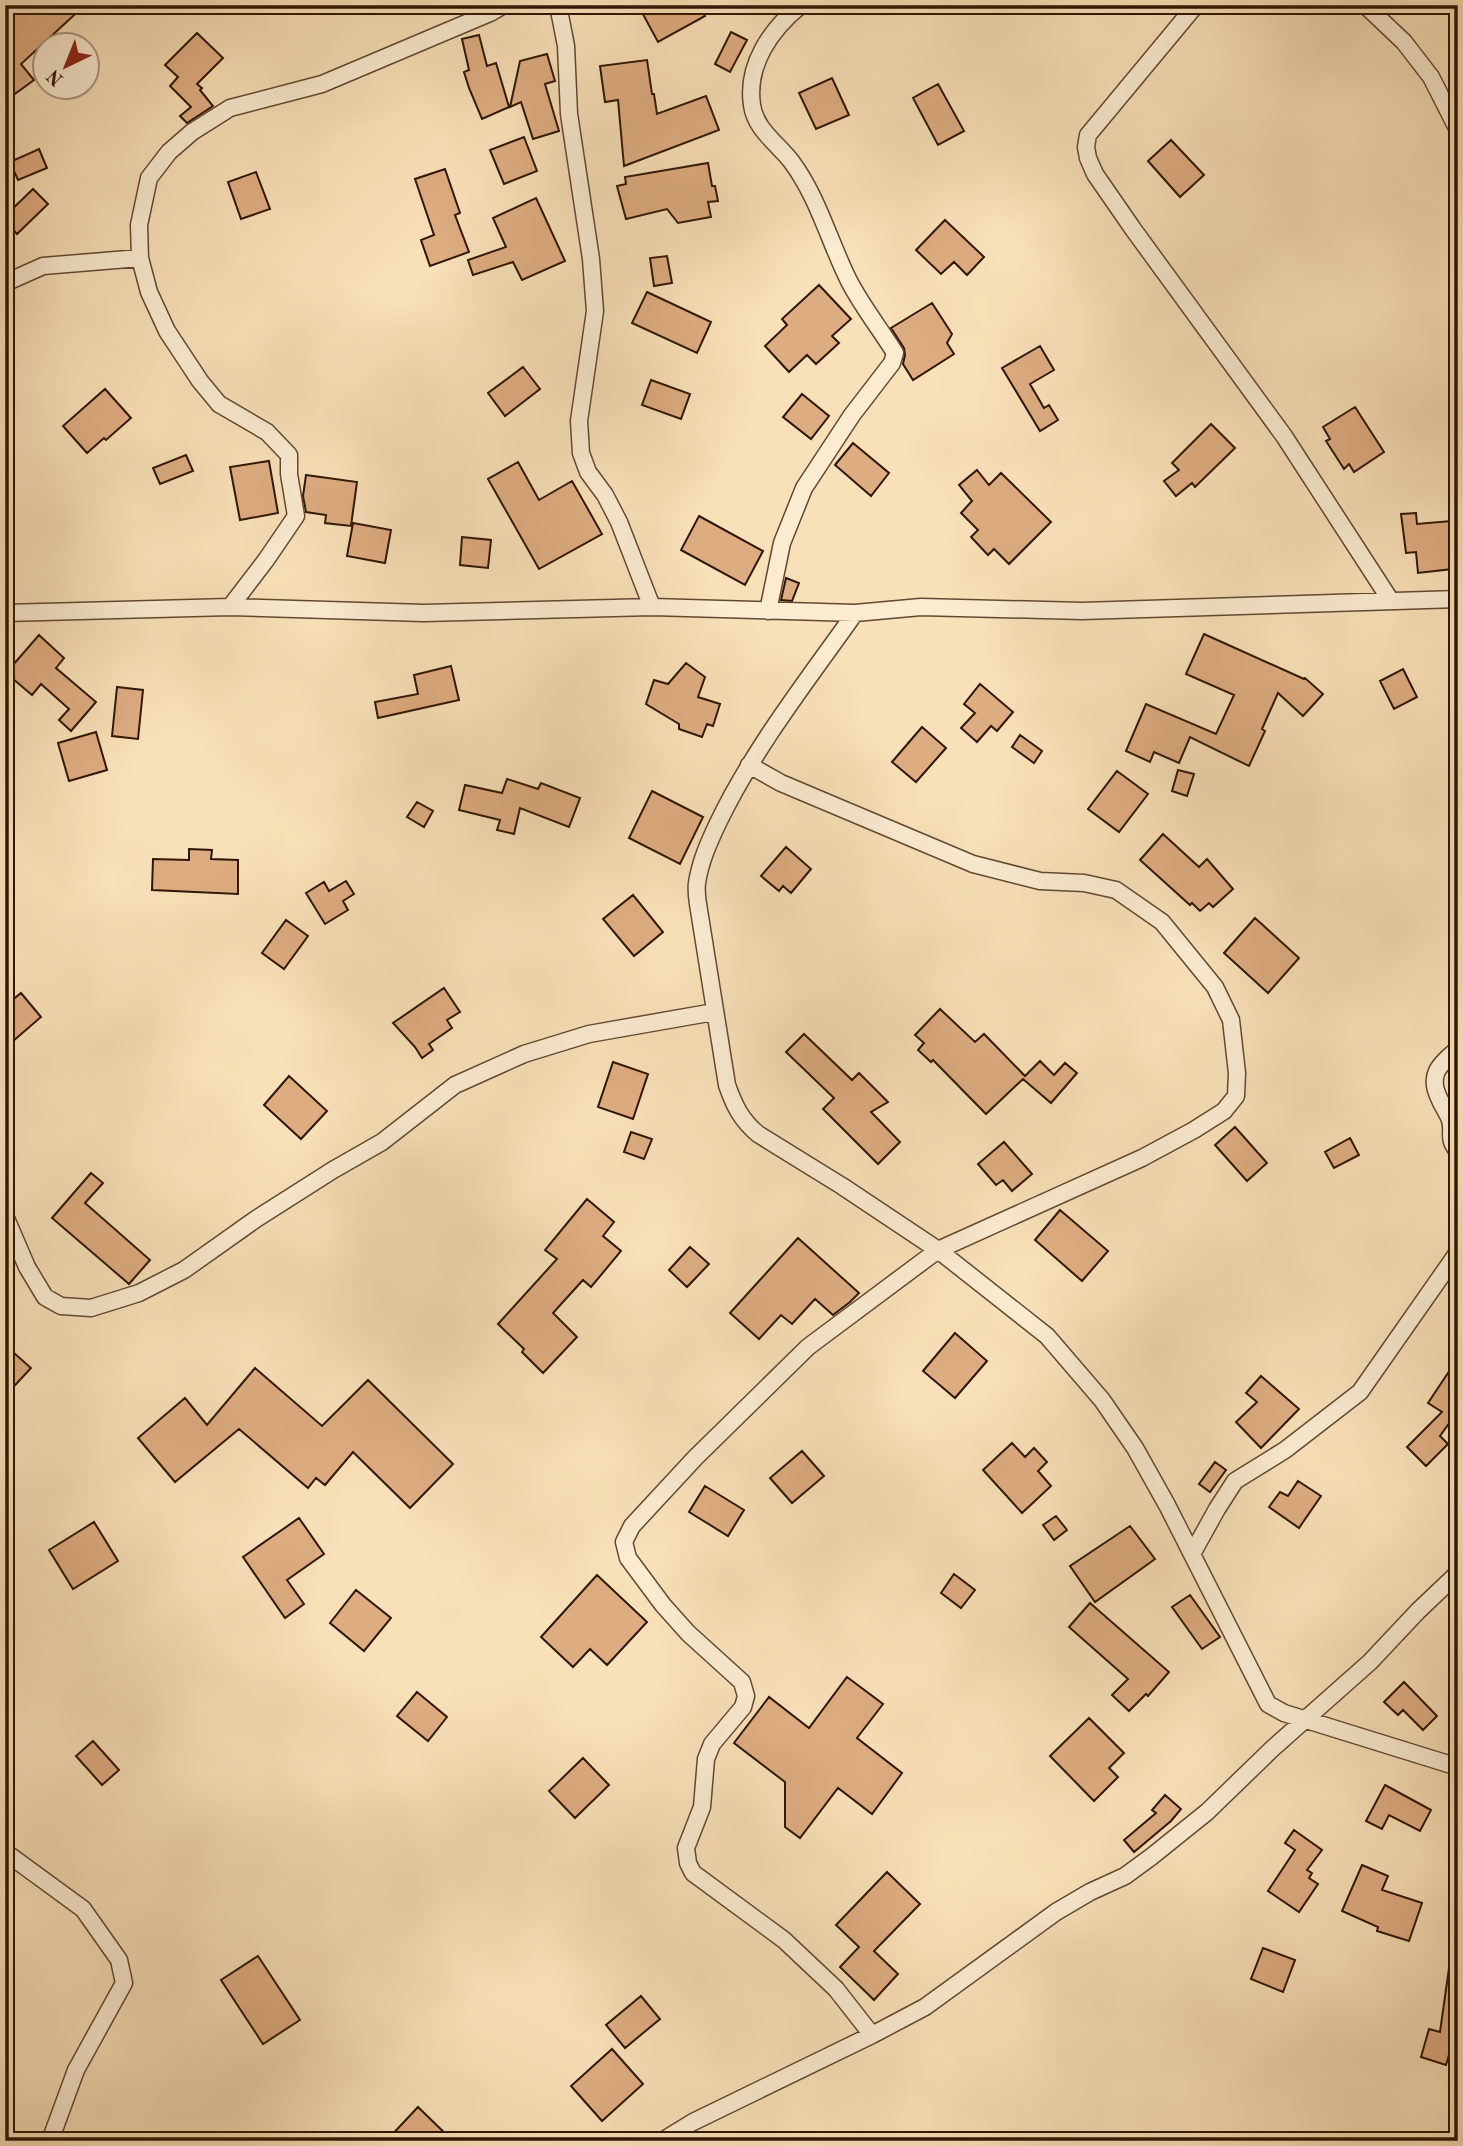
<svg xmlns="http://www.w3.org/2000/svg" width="1463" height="2146" font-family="'Old Standard TT',serif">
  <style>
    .building { fill: #deac81; stroke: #301604; stroke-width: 2 }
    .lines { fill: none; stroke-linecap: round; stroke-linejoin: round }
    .minor-casing { stroke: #624831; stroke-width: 19 }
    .minor { stroke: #faebd1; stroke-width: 16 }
  </style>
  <rect width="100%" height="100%" fill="#f8e0b8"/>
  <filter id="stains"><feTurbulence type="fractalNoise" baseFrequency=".00286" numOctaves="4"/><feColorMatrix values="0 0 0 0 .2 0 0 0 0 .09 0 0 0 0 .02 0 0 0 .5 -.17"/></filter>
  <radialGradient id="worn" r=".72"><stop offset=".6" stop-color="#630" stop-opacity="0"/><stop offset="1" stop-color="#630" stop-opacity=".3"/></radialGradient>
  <path class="building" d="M22 5H85L21 64 34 80 5 101V21Z
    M638 5H700L705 16 658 42Z
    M731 32 747 40 730 72 715 64Z
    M197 33 223 58 197 84 202 88 200 90 213 106 187 123 180 116 191 107 170 86 178 77 165 65Z
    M479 35 487 66 496 63 509 107 482 119 469 88 464 72 469 70 462 39Z
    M547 54 555 81 545 84 559 131 533 139 521 102 510 107 520 61Z
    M647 60 652 94H654L657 114 706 96 719 130 624 166 618 100 605 102 600 66Z
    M832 78 849 115 816 129 799 93Z
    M938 84 964 131 938 145 913 98Z
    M524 137 537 171 504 184 490 150Z
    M1171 140 1204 175 1180 197 1148 161Z
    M39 149 47 168 18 180 10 162Z
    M708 163 712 186H715L718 201 708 202 711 217 678 223 667 209 626 219 617 186 626 184 625 177Z
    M445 169 460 213 455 215 469 252 430 266 421 240 434 235 415 179Z
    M256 172 270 209 241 219 228 182Z
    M33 189 48 204 17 234 5 221V216Z
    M536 198 565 261 522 280 513 262 473 275 468 260 506 247 493 218Z
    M945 220 984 257 967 275 954 262 941 274 916 250Z
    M667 256 672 283 654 286 650 258Z
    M819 285 851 319 832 336 839 343 816 364 807 355 789 372 765 346 787 325 782 319Z
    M647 292 711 322 697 353 632 323Z
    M932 303 952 334 947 343 954 354 913 380 903 364 905 355 904 348 891 328Z
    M1040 346 1054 370 1030 384 1044 408 1049 405 1058 420 1040 431 1002 368Z
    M523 367 540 389 505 416 488 393Z
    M651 380 690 394 681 419 642 405Z
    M105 389 131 418 106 440 104 438 87 453 63 426Z
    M802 394 829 416 811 439 783 417Z
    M1355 407 1384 452 1354 472 1349 464 1344 469 1326 441 1330 439 1323 427Z
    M1211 424 1235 448 1195 487 1192 483 1176 496 1164 481 1179 470 1172 463Z
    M853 443 889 473 871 496 835 465Z
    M186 455 193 471 160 484 153 468Z
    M269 461 278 513 240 520 230 467Z
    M518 462 539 500 572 481 602 534 539 569 488 479Z
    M977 470 989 485 1001 473 1051 522 1009 564 994 549 988 555 971 537 978 530 961 513 972 501 959 485Z
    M306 475 357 482 351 526 325 523 326 515 306 512 303 496Z
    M1416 513 1417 524 1451 521 1453 538H1449L1452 569 1418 573 1416 552 1406 553 1401 514Z
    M699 516 763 551 745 585 681 550Z
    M353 523 391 530 385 563 347 556Z
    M462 537 491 540 488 568 460 565Z
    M786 578 799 583 792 601 781 600Z
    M1204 634 1304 679 1305 678 1323 694 1303 716 1278 693 1262 729 1265 731 1249 766 1190 737 1179 763 1154 752 1150 762 1126 751 1146 704 1216 734 1234 695 1186 674Z
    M39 635 64 658 56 668 96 702 71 731 59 720 69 709 41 684 32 695 6 673Z
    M686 663 705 677 698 697 720 704 713 726 707 724 702 737 679 729V724L646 704 654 680 668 684Z
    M451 666 459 700 378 718 375 702 418 694 414 675Z
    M1403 669 1417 697 1394 709 1380 681Z
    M980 684 1013 712 997 731 991 726 977 742 961 728 975 713 964 704Z
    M117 687 143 690 138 739 112 736Z
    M922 727 946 748 916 782 892 762Z
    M96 732 107 770 69 781 58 743Z
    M1020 735 1042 751 1034 763 1012 747Z
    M1178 770 1194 774 1187 796 1172 791Z
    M1117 771 1148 794 1119 832 1088 809Z
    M507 779 538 789 541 783 580 798 569 827 520 808 514 834 497 830 500 820 459 810 465 785 502 793Z
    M652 791 703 817 680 864 629 838Z
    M417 802 433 811 424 827 407 817Z
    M1163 834 1199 867 1207 859 1233 889 1213 907 1209 903 1200 911 1192 903 1190 905 1140 860Z
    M786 847 811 869 791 893 783 886 779 891 761 876Z
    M189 849 212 850 211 859 238 860V894L152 890 153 859 189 860Z
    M346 881 354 894 343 901 348 910 325 924 306 893 324 882 329 891Z
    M633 895 663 932 634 956 603 919Z
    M1255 918 1299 958 1268 993 1224 953Z
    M286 920 308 936 284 969 262 953Z
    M444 988 460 1012 447 1020 452 1028 429 1044 433 1050 422 1058 415 1047 393 1023Z
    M21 993 41 1017 5 1048V1006Z
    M940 1009 975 1042 984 1034 1025 1076 1040 1061 1054 1075 1065 1063 1077 1073 1051 1103 1023 1079 986 1114 933 1060 931 1062 918 1050 924 1043 915 1035Z
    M804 1034 852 1080 859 1073 888 1102 871 1112 900 1142 878 1164 823 1109 834 1098 786 1052Z
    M613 1062 648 1074 633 1119 598 1107Z
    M289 1076 327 1111 301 1139 264 1105Z
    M1235 1127 1267 1163 1247 1181 1215 1145Z
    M631 1132 652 1139 644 1159 624 1152Z
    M1350 1138 1359 1155 1334 1168 1325 1152Z
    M1004 1142 1032 1174 1012 1191 1003 1180 996 1185 978 1164Z
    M91 1173 103 1183 85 1203 150 1260 129 1284 52 1218Z
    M587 1199 614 1222 603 1236 621 1251 591 1287 583 1280 553 1313 577 1337 543 1373 522 1352 524 1349 498 1324 557 1259 545 1250Z
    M1060 1210 1108 1251 1082 1281 1035 1240Z
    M798 1238 859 1293 850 1302 833 1315 815 1299 792 1324 781 1315 759 1339 730 1313Z
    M690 1247 709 1264 687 1287 669 1270Z
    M955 1333 987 1361 955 1398 923 1371Z
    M5 1345 31 1368 5 1396Z
    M1458 1358V1411L1440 1436 1448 1444 1426 1466 1407 1447 1442 1412 1428 1403Z
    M255 1368 322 1426 368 1380 453 1464 410 1508 353 1452 325 1485 316 1478 308 1488 239 1429 175 1482 138 1438 185 1398 207 1425Z
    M1261 1376 1299 1409 1261 1448 1236 1422 1257 1402 1246 1393Z
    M1012 1443 1025 1457 1034 1448 1047 1462 1038 1471 1051 1486 1022 1513 983 1470Z
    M802 1451 824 1476 792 1503 770 1478Z
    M1215 1462 1226 1470 1210 1492 1199 1484Z
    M1298 1481 1321 1496 1299 1528 1269 1507 1280 1492 1288 1496Z
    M705 1486 744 1510 728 1536 689 1512Z
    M1056 1516 1067 1530 1054 1540 1043 1525Z
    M299 1518 324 1554 287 1580 304 1604 285 1618 243 1557Z
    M94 1522 118 1561 73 1589 49 1550Z
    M1130 1526 1155 1559 1095 1602 1070 1566Z
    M954 1574 975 1590 961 1608 941 1593Z
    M597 1575 647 1622 607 1665 590 1649 573 1667 541 1637Z
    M356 1590 391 1618 364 1651 330 1623Z
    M1190 1595 1220 1637 1202 1649 1172 1607Z
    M1090 1603 1169 1672 1148 1696 1146 1694 1129 1711 1112 1695 1128 1679 1069 1627Z
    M847 1677 883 1704 857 1738 902 1773 872 1814 838 1788 800 1838 785 1827V1782L734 1743 769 1697 809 1728Z
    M1404 1682 1437 1716 1423 1730 1403 1710 1398 1715 1384 1702Z
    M417 1692 447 1717 428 1741 397 1716Z
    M1089 1718 1124 1753 1109 1768 1118 1777 1094 1801 1050 1756Z
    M93 1741 119 1770 102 1785 76 1756Z
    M583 1758 609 1785 575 1818 549 1791Z
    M1385 1785 1431 1810 1420 1831 1389 1815 1382 1829 1366 1821Z
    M1165 1795 1181 1809 1171 1821 1134 1852 1124 1840 1156 1813 1152 1810Z
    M1294 1830 1322 1850 1307 1870 1312 1873 1309 1878 1318 1884 1299 1912 1268 1891 1295 1850 1285 1843Z
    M1362 1865 1388 1876 1382 1890 1422 1903 1409 1941 1377 1931 1378 1927 1342 1911Z
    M887 1872 920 1904 874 1951 898 1974 874 2000 840 1967 859 1947 836 1925Z
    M1263 1948 1295 1960 1283 1992 1251 1979Z
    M258 1956 300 2020 263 2044 221 1980Z
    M1449 1968H1458V2024L1446 2065 1421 2057 1429 2029 1440 2032Z
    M641 1996 660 2019 625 2048 606 2025Z
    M612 2049 643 2084 602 2121 571 2086Z
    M418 2107 453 2141H386Z"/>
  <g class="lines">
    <defs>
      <path id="minor" d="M558 5 566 46 569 114 591 259 595 311 579 421 581 453 588 472 605 495 619 522 652 607
        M1196 5 1088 135 1086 147 1088 158 1095 174 1133 229 1284 436 1391 601
        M1365 5 1404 42 1431 77 1458 130
        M5 283 43 266 140 258
        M230 607 266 560 296 516 289 474V455L267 432 219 404 200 381 167 331 149 292 140 258 139 225 149 178 169 152 192 132 230 108 322 84 490 13 504 5
        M768 611 782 543 804 488 852 415 892 363 895 353C880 329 862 306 849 281 829 241 818 197 791 161 777 143 755 129 752 105 746 65 771 29 801 5
        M5 613 230 607 424 613 652 607 855 613 921 607 1082 611 1458 599
        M855 613C807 681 754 748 718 823 709 842 700 862 697 883 696 890 697 897 698 904L727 1085C734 1105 741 1120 758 1134L842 1186 938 1250 1047 1336 1102 1400 1135 1448 1167 1505 1268 1704 1284 1713 1458 1767
        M749 765 781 783 973 864 1040 881 1084 883 1116 890 1162 922 1215 987 1231 1020 1237 1073 1236 1096 1224 1111 1194 1130 1142 1158 938 1250 808 1347 695 1458 632 1526 624 1542 628 1558 663 1605 688 1633 742 1682 746 1696 743 1707 712 1744 706 1759 702 1807 686 1848 688 1863 693 1873 784 1940 836 1989 872 2035
        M1458 1049C1439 1065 1427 1075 1440 1100 1443 1107 1448 1114 1450 1120 1454 1135 1446 1136 1458 1152
        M5 1216 27 1267 45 1297 61 1306 91 1308 139 1293 184 1270 256 1219 333 1170 382 1142 455 1085 524 1054 589 1034 714 1012
        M1192 1554 1217 1509 1235 1481 1285 1450 1360 1392 1458 1252
        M5 1852 83 1909 119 1960 124 1983 76 2070 50 2141
        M662 2141 693 2122 872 2035 925 2007 1056 1912 1090 1892 1125 1876 1151 1857 1207 1812 1272 1749 1370 1662 1418 1611 1458 1573"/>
    </defs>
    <use href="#minor" class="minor-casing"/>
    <use href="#minor" class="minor"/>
  </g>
  <rect width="1463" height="2146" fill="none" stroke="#f8e0b8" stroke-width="28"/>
  <rect x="7" y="7" width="1449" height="2132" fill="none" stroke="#301604" stroke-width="3.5"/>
  <rect x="14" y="14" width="1435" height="2118" fill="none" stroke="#301604" stroke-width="2"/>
  <g transform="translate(66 66) rotate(223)"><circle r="33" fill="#faebd1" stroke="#a9967f" stroke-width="2"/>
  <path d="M0-5L12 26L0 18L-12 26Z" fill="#8f2418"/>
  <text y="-10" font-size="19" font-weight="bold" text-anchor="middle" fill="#301604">N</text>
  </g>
  <rect width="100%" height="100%" filter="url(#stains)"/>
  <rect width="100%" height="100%" fill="url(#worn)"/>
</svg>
